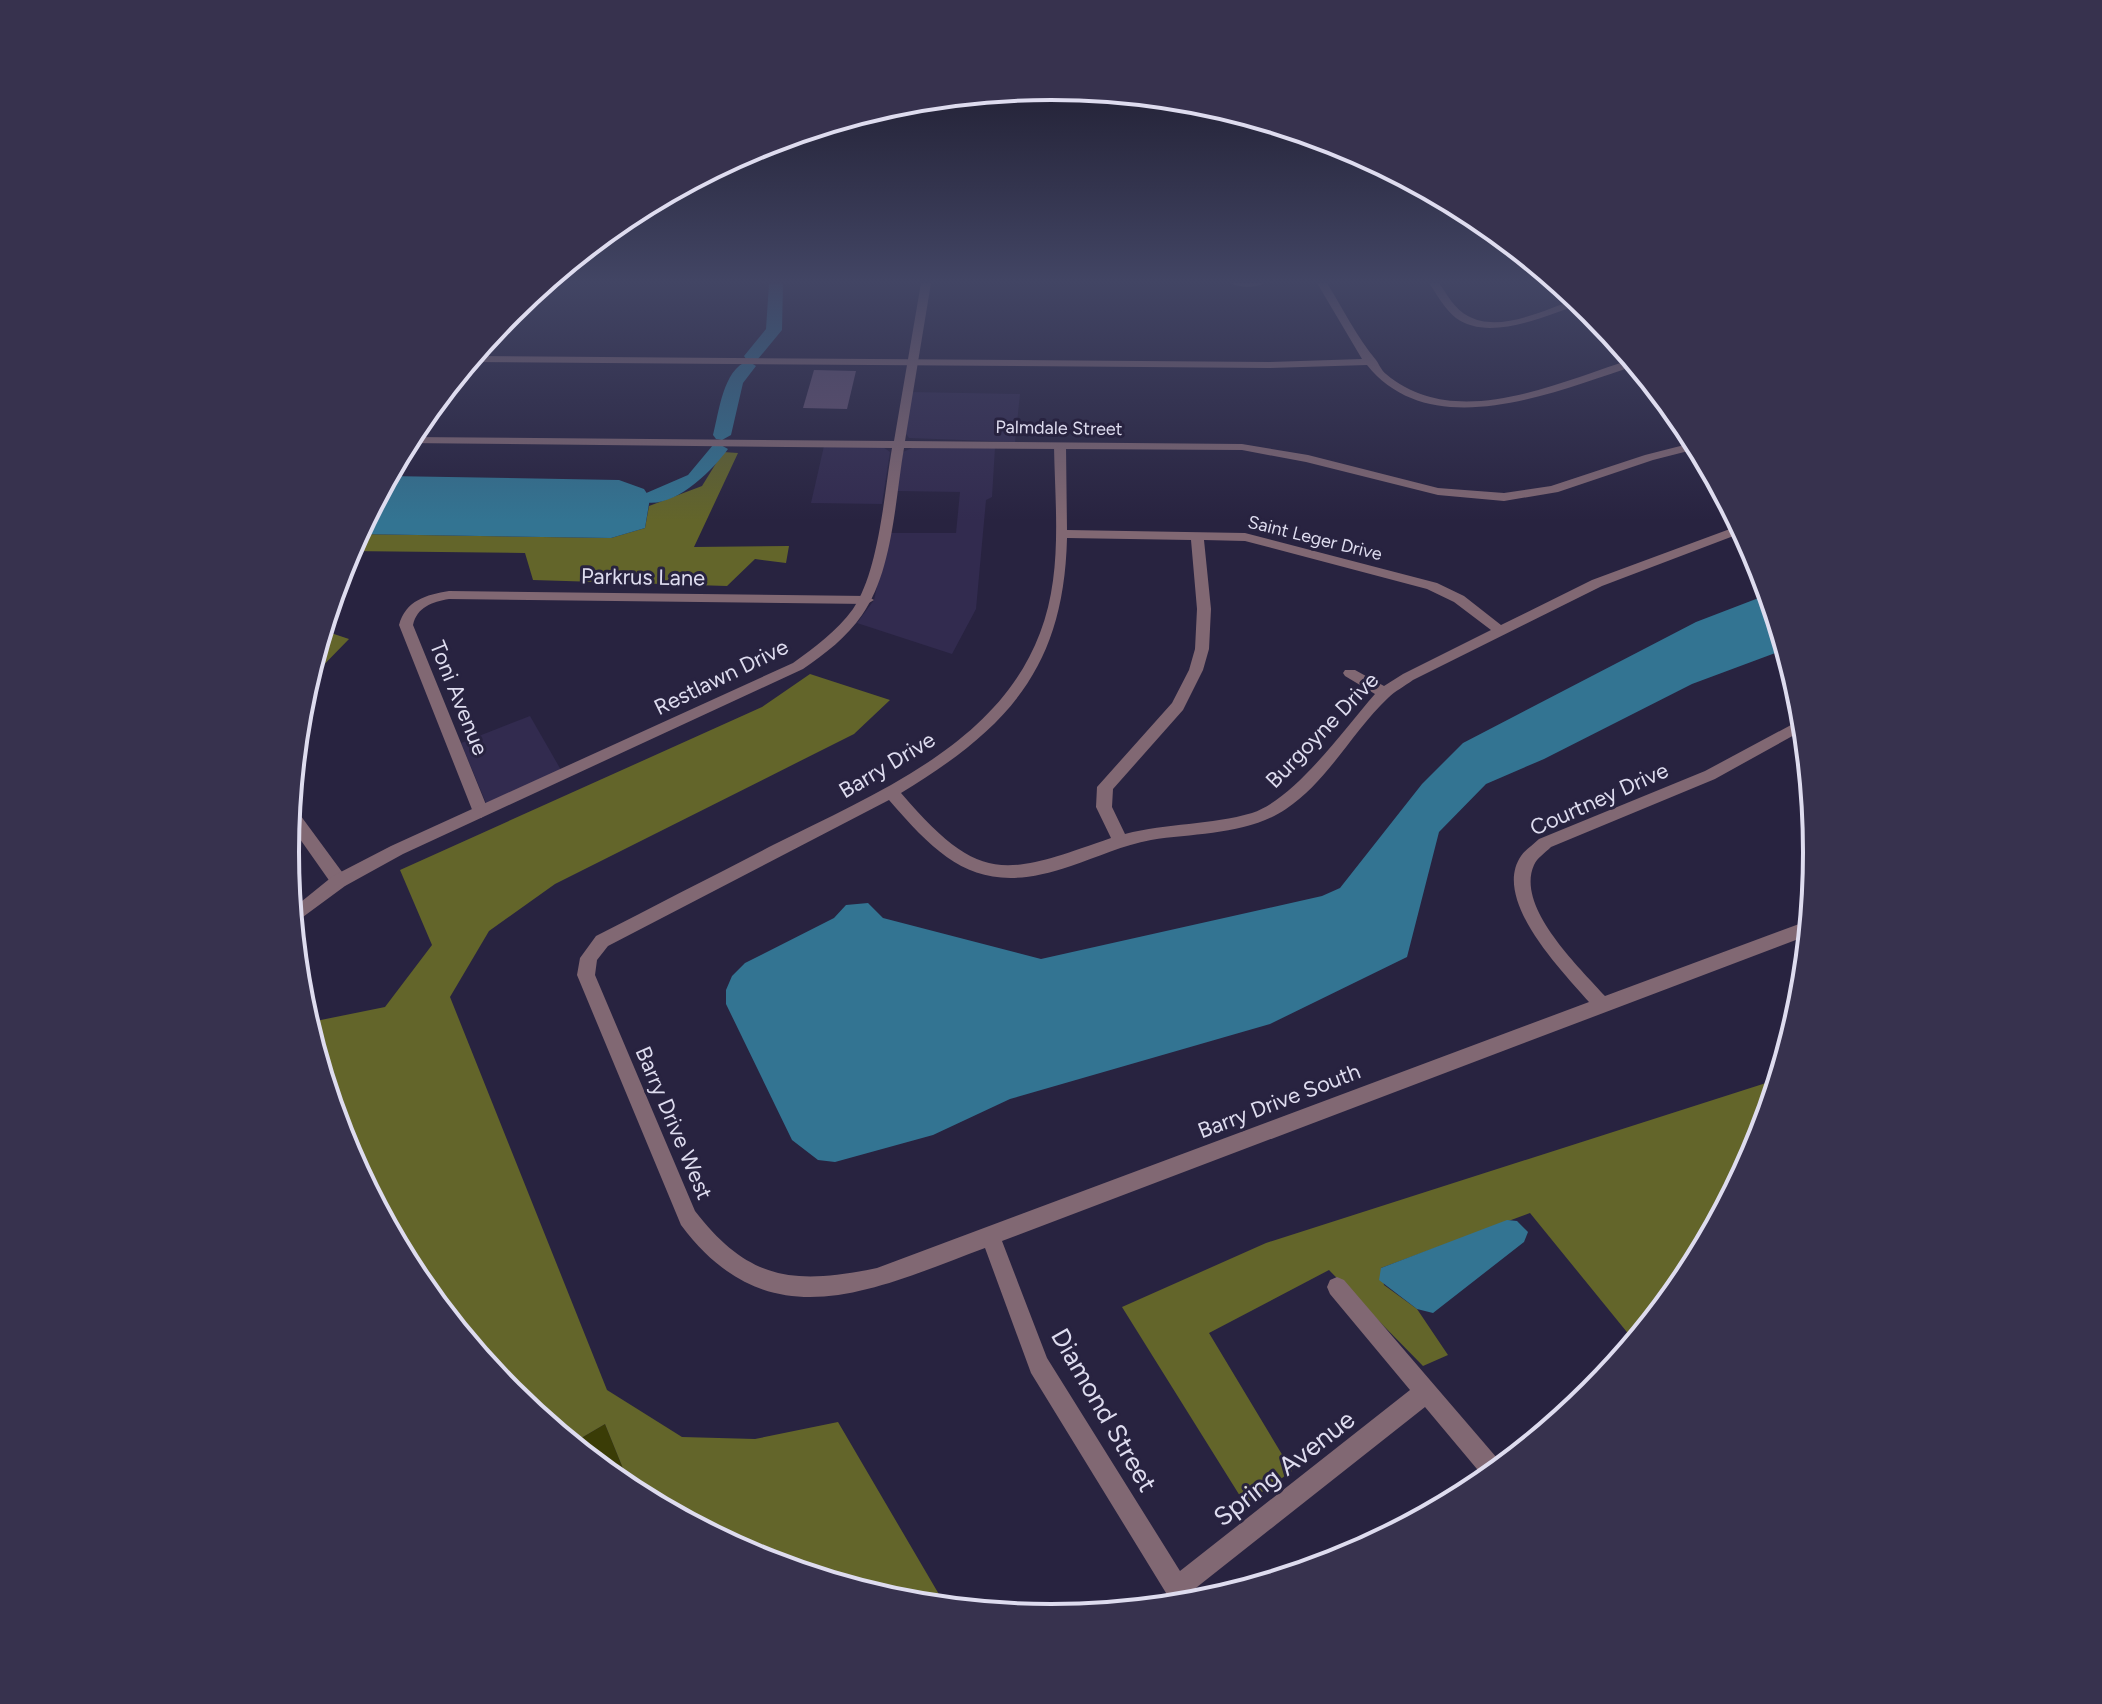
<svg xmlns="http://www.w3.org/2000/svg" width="2102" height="1704" font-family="Figtree,sans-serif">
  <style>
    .built { fill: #322b4f }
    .green { fill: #3a3c06 }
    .forest { fill: #63652a }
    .water { fill: #337492 }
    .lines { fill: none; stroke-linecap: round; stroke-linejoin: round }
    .river { fill: #337492; fill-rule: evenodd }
    .building { fill: #645271 }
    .minor { fill: #816873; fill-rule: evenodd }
    .tertiary { fill: #816873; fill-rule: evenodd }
    .labels { text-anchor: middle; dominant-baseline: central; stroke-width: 6; stroke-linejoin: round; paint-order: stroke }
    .far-street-label { font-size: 18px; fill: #dedcef; stroke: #282340 }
    .street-label { font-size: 22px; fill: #dedcef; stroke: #282340 }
    .near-street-label { font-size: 26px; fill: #dedcef; stroke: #282340 }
    .rim { fill: none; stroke: #dedcef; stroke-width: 4 }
  </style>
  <rect width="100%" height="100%" fill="#282340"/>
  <path class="built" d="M911 392 1020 394 1015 442 909 438 906 434Z
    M824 446 883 447 890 452 882 504 811 503Z
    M912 448H995L992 497 986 500 976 609 952 654 857 623 874 600 889 533H956L960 492 896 491 903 452Z
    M530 716 561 770 486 803 461 743Z"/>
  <path class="green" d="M605 1424 633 1493 571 1444Z"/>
  <path class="forest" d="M723 452 738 453 694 547 789 546 786 563 755 559 727 586 533 580 525 553 347 551 356 534 611 538 645 528 649 506 702 486Z
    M322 630 349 639 310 679 307 678Z
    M810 674 890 700 854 734 555 884 489 931 450 997 607 1390 682 1437 755 1439 838 1422 947 1608 901 1603 757 1560 633 1493 605 1424 571 1444 509 1393 414 1277 343 1145 306 1023 385 1007 432 945 400 870 762 707Z
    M1780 1074 1759 1146 1688 1278 1635 1342 1530 1213 1381 1268 1384 1285 1417 1309 1448 1355 1423 1366 1329 1270 1209 1333 1292 1471 1245 1504 1122 1307 1266 1243 1766 1083Z"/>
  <path class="water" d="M388 476 619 480 644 489 650 498 645 528 611 538 356 534Z
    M1769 594 1786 649 1692 684 1544 759 1486 784 1439 832 1407 957 1270 1024 1010 1099 933 1135 835 1162 818 1160 792 1140 726 1004V990L732 976 745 963 834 918 846 905 868 903 883 918 1041 959 1322 896 1340 888 1422 784 1463 743 1696 622Z
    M1507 1220 1517 1221 1528 1232 1524 1242 1433 1313 1417 1309 1379 1280 1381 1268Z"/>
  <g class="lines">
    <path class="river" d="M783 283 782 330 758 359H746L744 356 766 329 769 284Z
      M748 361 756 366 743 383 731 435 722 440 716 439 713 435C719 413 723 369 748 361Z
      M719 444 728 449C712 471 674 509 644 502V494L688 475 713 445Z"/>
  </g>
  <path class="building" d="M814 370 856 371 847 409 803 408Z"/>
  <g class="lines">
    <path class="minor" d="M1231 283H1264C1257 288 1238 288 1231 283Z
      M1317 283H1327C1343 309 1357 337 1376 360 1379 364 1381 370 1386 374 1456 433 1558 382 1633 359L1637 365C1557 391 1432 446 1367 365L1269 368 467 362 472 356 1269 362 1362 359Z
      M1429 283H1439C1447 294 1455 310 1468 316 1500 334 1547 308 1578 299L1584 303C1549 314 1490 343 1456 318 1445 309 1437 295 1429 283Z
      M1060 443 1066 446 1067 530 1245 533 1437 583 1464 596 1501 625 1592 580 1738 526H1741L1744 532 1602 586 1413 680C1405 686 1395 691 1388 698 1352 732 1328 781 1286 809 1248 835 1196 833 1151 840 1123 845 1098 857 1071 866 982 897 945 865 889 800L608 946 597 960 595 975 695 1211C749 1281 794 1285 877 1268L1589 1002C1563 972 1491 900 1521 856 1525 850 1534 844 1539 839L1705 771 1804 718 1805 729 1715 779 1551 847C1545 853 1537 858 1534 865 1515 907 1580 968 1605 996L1810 920 1809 935 1002 1241 1047 1358 1180 1571 1410 1390 1330 1294 1327 1287 1330 1280 1337 1277 1344 1280 1503 1465 1487 1481 1425 1407 1192 1591 1199 1604 1174 1606 1031 1373 985 1248C872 1290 769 1343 681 1225L577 975 580 958 596 936C656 905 715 875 775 844 874 794 998 745 1040 633 1063 574 1055 507 1054 446ZM1067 538 1191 540 1197 609 1195 649 1189 670 1172 703 1097 787 1096 807 1111 838C1003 876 980 885 901 793 1008 728 1064 668 1067 538ZM1204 540 1245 541 1427 589 1454 602 1491 630 1403 674 1384 686 1355 670H1345L1343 673 1345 676 1375 694C1345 728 1295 799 1252 813 1211 825 1167 823 1125 834L1112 807 1113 789 1183 710 1203 670 1209 649 1211 609Z
      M449 591 867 596 874 600 867 604 449 599C432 602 417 607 413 625L489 812 481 818 473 812 399 625C406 600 426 595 449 591Z
      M289 806 295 808 345 876 347 881 345 886H333L288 822Z"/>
    <path class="tertiary" d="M921 283H931L905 441 1242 444 1308 455 1438 488 1504 493 1551 486 1645 455 1696 442 1700 448 1653 460 1558 492 1504 501 1438 495 1306 462 1242 450 904 448C895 500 893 571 862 615 847 637 825 654 803 669L403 854 345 886 292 925 291 910 333 876 391 846 793 663C815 647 837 631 853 609 879 571 884 494 892 448L405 443 409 437 894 441Z"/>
  </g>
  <linearGradient id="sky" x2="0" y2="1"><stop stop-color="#161323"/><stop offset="0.54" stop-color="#424564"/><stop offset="1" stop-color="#424564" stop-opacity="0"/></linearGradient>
  <rect width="2102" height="521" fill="url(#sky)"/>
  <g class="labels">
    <g class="far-street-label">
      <text transform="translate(1059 428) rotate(1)">Palmdale Street</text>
      <text transform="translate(1315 538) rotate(14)">Saint Leger Drive</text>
    </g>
    <g class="street-label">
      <text transform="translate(643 577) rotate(1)">Parkrus Lane</text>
      <text transform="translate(721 677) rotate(-26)">Restlawn Drive</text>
      <text transform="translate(459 698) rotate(68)">Toni Avenue</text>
      <text transform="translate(1322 730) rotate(-46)">Burgoyne Drive</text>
      <text transform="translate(887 765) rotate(-31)">Barry Drive</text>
      <text transform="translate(1599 799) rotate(-24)">Courtney Drive</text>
      <text transform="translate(1279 1101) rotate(-21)">Barry Drive South</text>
      <text transform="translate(674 1123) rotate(67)">Barry Drive West</text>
    </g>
    <g class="near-street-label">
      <text transform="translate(1104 1410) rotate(60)">Diamond Street</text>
      <text transform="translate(1284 1468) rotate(-38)">Spring Avenue</text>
    </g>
  </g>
  <path d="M0 0H2102V1704H0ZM299 852a752 752 0 1 1 1504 0a752 752 0 1 1-1504 0Z" fill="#37324e" fill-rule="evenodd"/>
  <path class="rim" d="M299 852a752 752 0 1 1 1504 0a752 752 0 1 1-1504 0Z"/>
</svg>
